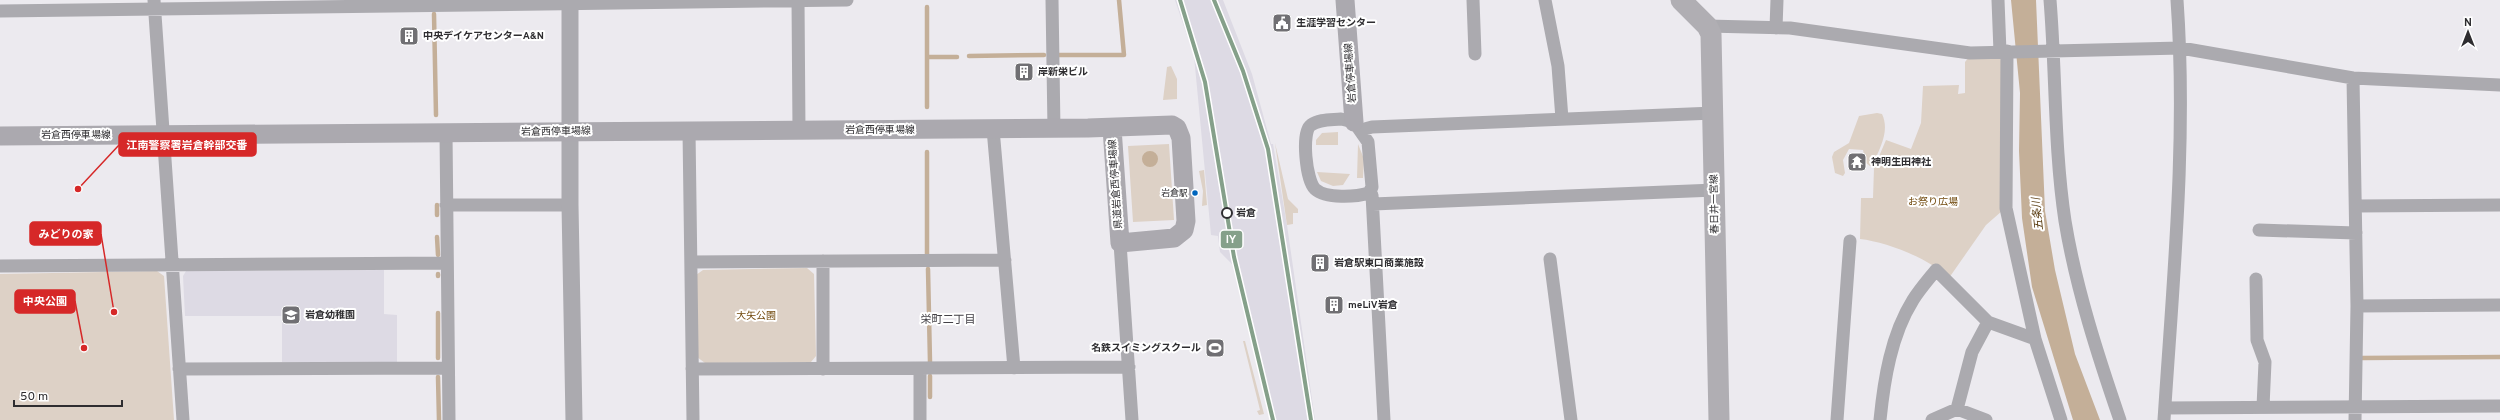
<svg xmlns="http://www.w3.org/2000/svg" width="2500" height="420" font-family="Overpass,'Noto Sans JP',sans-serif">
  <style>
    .built { fill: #dddae4 }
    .green { fill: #ddd1c6 }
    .water { fill: #c4af98 }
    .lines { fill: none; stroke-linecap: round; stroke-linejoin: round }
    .stream { stroke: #c4af98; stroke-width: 4.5 }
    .minor { stroke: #abaaaf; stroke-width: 13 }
    .tertiary { stroke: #abaaaf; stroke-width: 17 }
    .secondary { stroke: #aba9af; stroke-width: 19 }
    .primary { stroke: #b0aeb3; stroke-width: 21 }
    .rail-1-casing { stroke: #fff; stroke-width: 7 }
    .rail-1 { stroke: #85a08a; stroke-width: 4 }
    .bus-dot { fill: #0065bd; stroke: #fff; stroke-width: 1.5 }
    .stop-dot { fill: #fff; stroke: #2e2d30; stroke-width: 2 }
    .labels { text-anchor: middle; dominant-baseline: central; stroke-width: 4; stroke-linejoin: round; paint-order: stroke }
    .bus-label { font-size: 9px; fill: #2e2d30; stroke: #fff; text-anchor: end }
    .poi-label { font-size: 10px; font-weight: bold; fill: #2e2d30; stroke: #fff; text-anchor: start }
    .street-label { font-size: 10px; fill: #2e2d30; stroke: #fff }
    .park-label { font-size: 10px; fill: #70480b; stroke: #fff }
    .stop-label { font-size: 10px; font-weight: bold; fill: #2e2d30; stroke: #fff; text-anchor: start }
    .water-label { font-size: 11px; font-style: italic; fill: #57390d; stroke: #fff }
    .neighbourhood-label { font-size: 11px; fill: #434147; stroke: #fff }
    .leader { fill: none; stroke: #d62828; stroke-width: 1.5 }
    .callout-dot { fill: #d62828; stroke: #fff; stroke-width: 1.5 }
    .callout { fill: #d62828; stroke: #d62828; stroke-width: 1.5 }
    .callout-label { font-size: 11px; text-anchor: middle; font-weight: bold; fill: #fff }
    .line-badge { stroke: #fff; stroke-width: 1.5 }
    .badge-label { font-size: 11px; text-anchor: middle; font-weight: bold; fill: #fff }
  </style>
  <rect width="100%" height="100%" fill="#eceaef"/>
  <path class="built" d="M1175 0H1223L1252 74 1271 144H1273L1287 225 1315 420H1270L1232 264 1220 252 1218 236 1211 235 1194 56Z
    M384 270V314L397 315V362H282V316H185L183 276 186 271Z"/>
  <path class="green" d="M1969 57H1999L2003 62 2002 211 1986 225 1949 278C1930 259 1887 242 1860 239L1861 198H1873L1874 168 1886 140 1911 149 1921 123 1923 86 1959 85 1958 94 1965 93V62Z
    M1171 66 1177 79V99L1163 100 1167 67Z
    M1877 113 1882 114C1890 131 1880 148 1873 164L1870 166 1866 163 1863 150 1849 149 1843 160 1845 173 1843 176 1835 173 1832 157 1834 152 1849 143 1859 116Z
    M1338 132V145H1316V140L1322 133Z
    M1275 143 1288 199 1298 209V213H1293V224L1287 225Z
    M1169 144 1174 220 1133 222 1128 146Z
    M1358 144 1364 159 1363 178H1357Z
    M1204 170 1207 205 1202 206 1203 191 1199 171Z
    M1317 172 1350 174 1343 185 1333 186 1321 181Z
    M807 268 814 274 816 356 811 362 705 363 697 357 696 275 703 270Z
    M157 271 164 276 174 420H0V274Z
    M1243 341H1245L1264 414 1259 415 1257 411 1260 410Z"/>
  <path class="water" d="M2011 0H2036L2045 211 2055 270 2075 354 2100 420H2073L2032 287 2022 218 2019 151 2020 93Z
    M1142 159a8 8 0 1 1 16 0a8 8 0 1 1-16 0Z"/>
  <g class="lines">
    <path class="stream" d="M927 7V107
      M434 14 436 115
      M1057 55H1124L1119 0
      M969 56 1044 55
      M927 57H957
      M927 152V254
      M437 205V215
      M437 237 438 255
      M928 269 930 362
      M438 274V276
      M438 313V358
      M2362 358 2500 357
      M930 376V397
      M438 377 439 420"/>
    <path class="minor" d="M154 0 183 420
      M798 0 799 130
      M1052 0 1054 129
      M1473 0 1475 54
      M1545 0 1558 66 1562 119
      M1998 0 2000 52
      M2050 0C2056 73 2054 148 2065 221 2076 288 2098 356 2120 420
      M0 11 847 0
      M1707 26 1790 28 1970 53 2181 48 2353 78 2500 85
      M1776 28 1777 0
      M2007 51 2006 208 2035 339 2061 420
      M2353 78 2357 306 2355 420
      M1341 119 1354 122 1368 142 1372 187 1369 193C1356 197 1326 199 1315 189 1306 180 1301 132 1311 125 1319 119 1331 120 1341 119Z
      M993 129 1014 368
      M1361 130 1372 127 1714 113
      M689 131 693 420
      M446 133 449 420
      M1372 195 1384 420
      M1373 204 1715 190
      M446 205H570
      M2356 206 2500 205
      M2259 230 2356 233
      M1120 243 1132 420
      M1550 259 1571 420
      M823 261V369
      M691 262 1005 260
      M0 266 447 263
      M2256 279 2257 340 2265 362 2263 407
      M2357 306 2500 305
      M920 368V420
      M179 369 448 368
      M692 369 1129 367
      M2165 408 2500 406
      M1957 409 1972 352 1988 322
      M1837 420 1850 241
      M1880 420C1884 380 1891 335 1913 300 1920 289 1928 280 1936 270L1988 322 2035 339
      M1932 420 1957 409 1986 420
      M2164 420C2173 280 2187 140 2177 0"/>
    <path class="tertiary" d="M570 0V205L574 420"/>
    <path class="secondary" d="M1345 0 1354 122
      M0 136 1088 128 1172 125 1177 128 1181 138 1186 221 1184 230 1174 238 1120 243 1112 128"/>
    <path class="primary" d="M1681 0 1707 26 1711 34 1719 420"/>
    <defs>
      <path id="rail-1" d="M1180 0 1205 82 1234 257 1273 420
        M1214 0 1243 71 1268 149 1311 420"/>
    </defs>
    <use href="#rail-1" class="rail-1-casing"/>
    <use href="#rail-1" class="rail-1"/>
  </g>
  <defs>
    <symbol id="civic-square" viewBox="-11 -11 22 22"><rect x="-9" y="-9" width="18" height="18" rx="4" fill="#706f73" stroke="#fff"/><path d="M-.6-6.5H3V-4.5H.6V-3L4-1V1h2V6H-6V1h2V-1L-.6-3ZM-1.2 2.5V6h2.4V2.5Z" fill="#fff"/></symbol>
    <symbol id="building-square" viewBox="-11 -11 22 22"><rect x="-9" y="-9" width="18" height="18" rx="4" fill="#706f73" stroke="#fff"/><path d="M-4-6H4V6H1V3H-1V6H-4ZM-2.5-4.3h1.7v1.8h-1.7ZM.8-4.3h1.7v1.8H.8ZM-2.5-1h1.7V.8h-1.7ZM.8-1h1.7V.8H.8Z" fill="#fff"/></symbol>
    <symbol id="temple-square" viewBox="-11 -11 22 22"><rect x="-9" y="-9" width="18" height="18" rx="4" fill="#706f73" stroke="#fff"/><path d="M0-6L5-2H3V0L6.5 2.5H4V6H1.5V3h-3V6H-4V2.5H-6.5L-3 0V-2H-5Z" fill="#fff"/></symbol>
    <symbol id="school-square" viewBox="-11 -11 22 22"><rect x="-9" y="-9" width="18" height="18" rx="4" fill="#706f73" stroke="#fff"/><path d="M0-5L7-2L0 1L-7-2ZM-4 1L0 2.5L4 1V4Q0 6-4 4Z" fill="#fff"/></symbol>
    <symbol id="stadium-square" viewBox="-11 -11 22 22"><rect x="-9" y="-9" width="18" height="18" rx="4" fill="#706f73" stroke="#fff"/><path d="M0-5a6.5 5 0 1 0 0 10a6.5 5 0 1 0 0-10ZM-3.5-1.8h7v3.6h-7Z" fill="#fff"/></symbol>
  </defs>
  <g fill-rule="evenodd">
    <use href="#civic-square" x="1271" y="12" width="22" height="22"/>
    <use href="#building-square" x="398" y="25" width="22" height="22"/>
    <use href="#building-square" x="1013" y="61" width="22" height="22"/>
    <use href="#temple-square" x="1846" y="151" width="22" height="22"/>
    <use href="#building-square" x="1309" y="252" width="22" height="22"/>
    <use href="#building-square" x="1323" y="294" width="22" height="22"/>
    <use href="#school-square" x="280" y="304" width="22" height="22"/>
    <use href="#stadium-square" x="1204" y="337" width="22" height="22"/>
  </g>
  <circle class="bus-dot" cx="1195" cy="193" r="3.5"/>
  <circle class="stop-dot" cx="1227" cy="213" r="5"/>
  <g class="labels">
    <g class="bus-label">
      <text x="1188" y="193">岩倉駅</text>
    </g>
    <g class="poi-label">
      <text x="1296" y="23">生涯学習センター</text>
      <text x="423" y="36">中央デイケアセンターA&amp;N</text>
      <text x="1038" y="72">岸新栄ビル</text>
      <text x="1871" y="162">神明生田神社</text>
      <text x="1334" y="263">岩倉駅東口商業施設</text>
      <text x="1348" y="305">meLiV岩倉</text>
      <text x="305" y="315">岩倉幼稚園</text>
      <text x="1201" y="348" text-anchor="end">名鉄スイミングスクール</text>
    </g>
    <g class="street-label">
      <text transform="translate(1351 73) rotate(-94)">岩倉停車場線</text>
      <text x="880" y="130">岩倉西停車場線</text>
      <text transform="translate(556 132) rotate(-1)">岩倉西停車場線</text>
      <text x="76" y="135">岩倉西停車場線</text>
      <text transform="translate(1116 184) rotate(-94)">県道岩倉西停車場線</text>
      <text transform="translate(1715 204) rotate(-91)">春日井一宮線</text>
    </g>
    <g class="park-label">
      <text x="1933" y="202">お祭り広場</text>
      <text x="756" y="316">大矢公園</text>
    </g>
    <g class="stop-label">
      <text x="1236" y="213">岩倉</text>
    </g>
    <g class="water-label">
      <text transform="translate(2038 214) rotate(-96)">五条川</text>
    </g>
    <g class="neighbourhood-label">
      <text x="948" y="320">栄町二丁目</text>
    </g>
  </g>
  <path class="leader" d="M78 189L119 145M114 312L101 234M84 348L75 301"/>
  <g class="callout-dot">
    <circle cx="78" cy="189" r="4"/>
    <circle cx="114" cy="312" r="4"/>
    <circle cx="84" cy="348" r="4"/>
  </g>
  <g class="callout">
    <rect x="119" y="133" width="137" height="23" rx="4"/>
    <rect x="30" y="222" width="71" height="23" rx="4"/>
    <rect x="15" y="290" width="60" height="23" rx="4"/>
  </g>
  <g class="callout-label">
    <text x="187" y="149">江南警察署岩倉幹部交番</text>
    <text x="66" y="238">みどりの家</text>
    <text x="45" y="305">中央公園</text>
  </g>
  <rect class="line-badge" x="1220" y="230" width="23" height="19" rx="4" fill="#85a08a"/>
  <g class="badge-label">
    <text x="1231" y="243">IY</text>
  </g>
  <g transform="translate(2468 32)" stroke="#ffffff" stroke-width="3" paint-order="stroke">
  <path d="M0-3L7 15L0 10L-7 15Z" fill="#2e2d30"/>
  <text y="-6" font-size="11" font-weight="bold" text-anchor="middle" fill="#2e2d30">N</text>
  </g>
  <path d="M14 400v6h108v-6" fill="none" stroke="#2e2d30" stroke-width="2"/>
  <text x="20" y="400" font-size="12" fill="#2e2d30" stroke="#ffffff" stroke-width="3" paint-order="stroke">50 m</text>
</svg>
